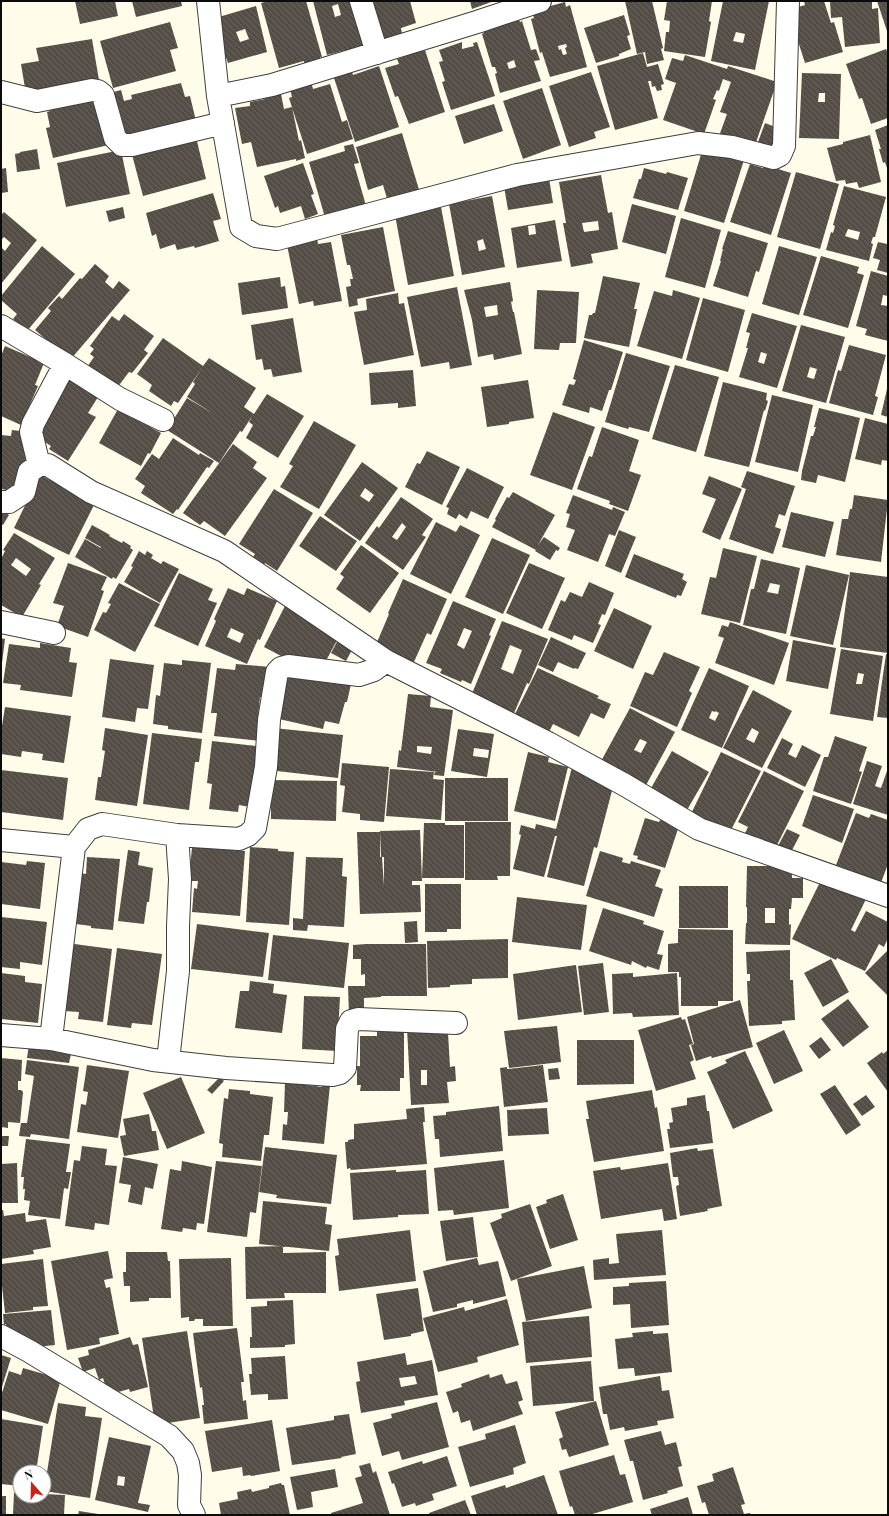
<svg xmlns="http://www.w3.org/2000/svg" width="889" height="1516" font-family="'Playfair Display',serif">
  <style>
    .building { fill: url(#building-back-hatch); fill-rule: evenodd }
    .lines { fill: none; stroke-linecap: round; stroke-linejoin: round }
    .minor-casing { stroke: #3e3e3e; stroke-width: 24 }
    .minor { stroke: #fff; stroke-width: 22 }
  </style>
  <defs>
    <pattern id="building-back-hatch" width="6" height="6" patternUnits="userSpaceOnUse"><rect width="6" height="6" fill="#554e46"/><path d="M-1 5l2 2M0 0l6 6M5-1l2 2" fill="none" stroke="#68635c"/></pattern>
  </defs>
  <rect width="100%" height="100%" fill="#fffde9"/>
  <path class="building" d="M75 1H115L118 16 80 24Z
    M132 1H181L182 6 136 17Z
    M269 1H306L322 57H320L321 62 305 67 304 61 279 68 261 3Z
    M313 1H358L367 48 347 54 346 50 327 55ZM338 4 341 15 335 17 332 6Z
    M366 1H410L416 23 401 28 402 34 377 41Z
    M470 1H494L472 9Z
    M625 1H652L663 48 661 49 664 60 647 64 645 52 637 54Z
    M667 1H712L709 21 711 22 705 57 664 51 666 32H669L670 21 664 20Z
    M723 1H769L755 70 711 61ZM736 32 745 34 743 43 733 41Z
    M804 1H824L831 23 834 22 843 52 805 63 795 32H798L792 9 805 5Z
    M830 1H872V9L878 8 880 43 845 47 842 17 831 18Z
    M877 1H888V34Z
    M565 2 566 7 570 5 587 67 550 77 542 52 540 53 531 19 534 18 532 11ZM566 44 567 47 565 48 567 54 563 55 561 49 559 50 558 46Z
    M256 6 267 52 228 63 212 19ZM245 29 249 39 240 42 236 32Z
    M517 15 520 22 522 21 531 50 536 49 540 60 534 61 541 81 500 93 495 74 497 73 495 67H492L482 34 484 33 481 26ZM514 60 516 67 509 69 507 63Z
    M624 15 630 35 627 36 631 49 619 54V56L596 63 584 28Z
    M170 22 178 48 170 50 176 71 113 88 100 41Z
    M92 39 100 86 26 94 21 64 39 61 36 48Z
    M462 42V49L474 46 473 43 477 42 495 96 451 110 442 82 445 81 439 62 443 61 439 50Z
    M421 47 422 51 425 50 445 112 409 124 398 96 395 97 385 68 399 64 397 59 406 56 405 52Z
    M886 49 888 53V118L871 124 862 98 859 99 846 64Z
    M643 53 647 67 658 64 664 84 661 85 662 90 657 91 655 86 652 87 651 81H648L658 118 615 130 597 66Z
    M685 55 727 69 728 66 777 82 754 148 719 136 727 114 720 112 731 82 723 79 719 91 717 90 713 99 716 100 704 134 663 120 676 83 665 79 672 58 683 61Z
    M379 66 399 127 355 142 334 78 352 72 353 75Z
    M591 72 610 127 594 132 596 138 569 147 549 86Z
    M802 73 841 74 839 139 799 138ZM819 93H825V102H818Z
    M310 78 313 89 330 84 342 122 347 120 353 139 307 154 289 98 292 97 289 85Z
    M181 83 185 97 190 96 197 125 135 141 120 133 125 131 119 109 111 111 106 94 121 90 124 101 132 99 131 95Z
    M542 88 561 145 523 159 503 101Z
    M281 94 284 109 292 107 299 141 301 140 305 158 296 161V159L257 167 251 142 242 144 235 108 250 106V102L265 99 264 96Z
    M102 99 113 144 53 158 46 128 50 127 47 112 50 111V109L65 106V107Z
    M494 104 503 131 464 144 455 116Z
    M765 123 783 130 775 149 758 142Z
    M888 125V171L885 162 883 163 879 149H881L875 130Z
    M402 133 420 193 388 202 383 185 368 190 356 147Z
    M870 135 881 182 859 188 857 182 846 184 845 180 836 181 827 148 843 144V142Z
    M196 137 206 179 143 196 131 151Z
    M353 144 359 163 354 164 367 209 326 221 309 162 345 151 344 146Z
    M703 148 744 160 724 223 684 211Z
    M37 149 40 169 17 172 15 154 20 153V152Z
    M121 150 130 194 66 207 57 163Z
    M303 163 314 194 311 195 318 214 305 219 301 206 280 213 278 206 275 208 264 176Z
    M750 164 763 168 765 165 791 173 771 235 730 222Z
    M6 168 8 192 1 193V169Z
    M644 168 666 174 667 172 688 178 678 210 633 198 639 179H641Z
    M796 172 839 184 820 249 777 237Z
    M601 175 608 213 612 212 618 249 591 254 593 263 571 267 563 223H566L559 182ZM598 221 599 230 584 232 582 223Z
    M549 178 553 203 508 210 504 186Z
    M844 186 886 197 875 237H873L871 243 873 244 869 261 826 250 831 232 833 233 835 226 833 225ZM848 229 860 232 858 240 845 236Z
    M213 193 221 219 213 221 219 241 195 248 194 246 177 250 175 244 160 249 156 234 152 236 146 213Z
    M492 196 505 267 462 275 449 204ZM483 239 486 249 479 251 477 241Z
    M632 204 676 216 666 254 622 242Z
    M123 207 125 218 109 222 106 211Z
    M441 207 454 276 408 285 395 215Z
    M4 212 37 240 1 284V247L5 251 11 243 4 237 1 240V215Z
    M681 218 721 230 705 288 665 277Z
    M555 220 562 261 517 268 511 228ZM535 225 536 234 529 235 528 226Z
    M383 227 395 291 357 299 358 305 349 307 346 287 351 286 350 279H353L350 265H347L341 235Z
    M728 231 768 243 759 272 756 271 748 297 713 286 721 261H720L723 249H722Z
    M317 239 318 244 331 242 342 301 314 306 313 301 299 304 287 245Z
    M888 241V273L877 270 880 260 873 258 878 242 887 244Z
    M42 246 75 274 27 331 13 319 17 314 1 300V296Z
    M779 246 817 257 799 315 762 304Z
    M821 256 859 267 857 273 864 275 848 328 803 315Z
    M95 264 109 276 105 282 113 289 119 281 130 290 70 360 35 330 51 311 48 308 59 296 62 299 80 278 82 279Z
    M871 271 888 276V296L883 295 881 305 888 306V341L865 335 867 329 856 326Z
    M603 276 640 283 634 309H637L629 347 584 338 589 315H592L593 313H595Z
    M280 277 281 287 285 286 288 308 242 315 238 283Z
    M510 282 513 301 511 302 513 312H514L522 354 494 360 493 354 478 357 472 320 464 290ZM497 305 498 315 486 317 484 307Z
    M457 287 472 365 450 369 449 362 421 367 407 297Z
    M537 290 579 292 576 343H560L559 350 534 349Z
    M673 290 700 298 682 359 637 346 654 291 672 296Z
    M398 293 399 304 404 303 414 355 364 365 354 312 367 310 366 299Z
    M703 298 745 310 728 372 686 360Z
    M752 313 797 326 777 388 739 377 748 348H746L750 333 746 332ZM761 352 767 354 764 364 758 362Z
    M124 314 154 336 144 350 148 353 132 373 129 372 114 392 85 370 94 357 90 354 94 349 90 346 112 316 119 321Z
    M293 318 302 372 273 377 271 369 264 370 262 359 256 360 251 325Z
    M801 325 845 337 826 403 782 391ZM810 367 817 369 814 379 807 377Z
    M163 338 203 366 209 358 256 388 244 407 254 414 267 394 304 416 278 458 246 438 253 425 249 422 252 416 242 432 240 431 219 463 167 430 187 398 214 414 187 397 195 384 193 382 202 368 178 403 174 401 171 406 149 391 152 385 137 374Z
    M584 340 623 352 611 390H609L602 411 590 407 589 413 562 405 569 384 574 385 576 380 573 379Z
    M849 345 886 355 875 396 878 397 873 415 829 403 838 370 841 371Z
    M5 346 44 363 35 385 38 386 21 425 1 416V356Z
    M626 353 670 366 649 432 629 427 628 429 605 422Z
    M675 365 719 377 696 452 652 439Z
    M413 370 416 406 398 408V403L371 405 369 373Z
    M68 377 98 397 88 413 96 417 68 461 49 449 51 446 34 435Z
    M528 380 534 418 509 422V424L487 427 481 387Z
    M723 382 767 393 766 400 768 401 765 411 764 410 749 467 704 456Z
    M887 389H888V417L881 415Z
    M772 395 813 405 798 472 755 462Z
    M819 408 860 418 845 482 818 475 816 483 801 480 802 471 811 436H813L816 427H814Z
    M118 409 161 433 150 454 148 453 141 466 99 443Z
    M553 412 595 427 572 490 530 475Z
    M865 418 888 424V461L882 460 881 465 855 459Z
    M314 421 356 445 319 509 280 487 293 466 289 464Z
    M602 427 639 440 629 471 641 475 628 511 609 504 610 501 577 489 589 456 592 457Z
    M12 430 30 432 20 492 1 489V435L11 436Z
    M173 438 199 455 200 453 214 461 209 468 207 467 178 510 177 509 173 514 141 493 145 486 135 479 152 454 159 459Z
    M233 444 257 462 253 468 267 478 225 536 204 521 200 525 183 513Z
    M427 451 460 467 442 505 405 487 417 463 420 464Z
    M362 462 398 488 360 541 324 515ZM365 488 374 495 369 502 360 496Z
    M467 468 504 487 488 519 471 511 467 519 459 514 456 519 447 514 449 508 446 507Z
    M747 471 795 486 785 516 779 514 775 527 781 529 773 554 729 539 746 489 741 487Z
    M40 475 95 503 69 555 14 528Z
    M709 476 742 489 720 540 702 532 716 499 702 494Z
    M274 489 313 513 277 571 265 563 262 567 251 560 255 554 239 544Z
    M513 492 555 515 538 545 544 537 560 548 558 551 556 550 550 560 535 551 536 550 492 527 496 520 495 519 507 497 509 498Z
    M573 495 612 510 613 507 625 512 615 536 609 534 598 562 567 550 575 530 566 527 570 514 566 513Z
    M854 495 888 500 881 562 836 555 842 519H848L850 509H852Z
    M401 497 433 519 422 535 426 537 403 570 365 543 377 526 379 528ZM402 523 406 527 397 540 392 537Z
    M1 510 9 515 3 525 1 524Z
    M791 512 834 522 825 557 782 547Z
    M320 516 357 541 336 571 299 546Z
    M436 522 456 532 460 525 480 535 451 594 410 574Z
    M92 525 110 535 109 536 122 543 123 541 131 546 130 548 133 550 116 579 113 577 112 579 75 557 85 539 101 548V547L85 538Z
    M619 530 636 537 621 573 605 566Z
    M14 533 55 558 39 584 41 585 22 617 1 605V559L5 551 3 550ZM16 558 31 569 26 576 11 565Z
    M492 538 530 555 503 614 465 597Z
    M361 545 399 573 370 613 336 589 344 577 340 574Z
    M723 548 757 556 740 623 701 614 710 577 716 578Z
    M139 551 145 555 147 551 153 555 151 558 161 564 163 561 179 569 160 603 124 582 133 567 131 566Z
    M634 554 684 574 682 579 687 582 681 596 677 595 676 598 625 577Z
    M761 559 800 568 786 634 743 625 751 589H754ZM770 583 780 585 778 594 767 592Z
    M68 563 107 577 101 590 104 591 88 637 57 626 64 606 53 603Z
    M529 563 565 578 542 629 506 613Z
    M806 565 849 575 833 645 790 636Z
    M850 572 888 577V653L840 647Z
    M179 573 213 589 208 600 217 603 198 646 154 626Z
    M403 579 447 599 431 635 427 633 413 664 375 647 389 614 388 613Z
    M589 582 614 593 605 615 602 614 598 624 601 625 593 643 574 635 572 640 548 630 561 600 565 602 570 592 582 597Z
    M119 583 160 604 135 652 94 630 103 612 106 613 111 604 108 603Z
    M228 588 244 595 247 588 277 601 260 640 258 639 247 664 205 646 216 621 214 619ZM231 628 244 634 240 643 227 637Z
    M453 601 496 619 489 635 491 636 471 684 462 680 461 682 440 673 442 669 426 663ZM464 628 472 631 464 649 457 645Z
    M286 604 341 633 321 670 302 667 264 647Z
    M614 608 652 626 633 669 594 651Z
    M502 621 548 639 529 684 527 683 511 720 471 696ZM510 645 522 650 513 674 501 669Z
    M730 622 789 643 774 685 715 663 724 638 718 636 722 625 728 627Z
    M551 637 586 653 578 669 574 668V669L558 662 553 672 538 665Z
    M1 638 5 639 2 663H1Z
    M338 640 353 648 346 661 331 653Z
    M793 640 836 648 828 689 786 681Z
    M40 643 71 648 69 662 77 663 72 697 20 690 21 685 3 683 9 644 40 648Z
    M841 649 883 656 873 721 830 714ZM858 673 864 674 862 684H856Z
    M664 652 700 667 689 691 692 693 677 727 630 706 645 672 653 675Z
    M886 654H888V718L877 717Z
    M110 659 154 665 148 709 137 708 135 722 102 717Z
    M182 660 211 663 202 733 168 729V726L153 724 156 695 160 696 164 663 182 665Z
    M236 664 270 667 266 698 260 697 258 717H263L261 741 214 736 217 713H211L217 668 235 670Z
    M538 668 599 696 597 698 611 704 604 719 591 713 579 737 553 724 549 732 512 720Z
    M709 668 749 686 722 748 681 730ZM712 711 715 712V711L719 713 715 721 709 718Z
    M301 673 351 684 347 702H345L339 724 325 721 323 729 279 719 282 675 299 679Z
    M753 690 792 711 762 768 723 748ZM752 728 759 732 754 743 746 739Z
    M408 694 431 696 430 707 453 710 444 776 434 775 435 772H438L397 767 399 750 401 751ZM417 746 432 747 431 754 417 752Z
    M5 707 71 716 64 763 42 760 43 754 22 751 21 757 1 754V732Z
    M630 708 675 732 645 787 600 763ZM640 739 647 742 641 753 634 750Z
    M105 728 148 735 137 806 95 800 98 777H101L105 751 102 750Z
    M273 728 343 735 338 778 268 770Z
    M458 729 494 734 487 777 451 771ZM474 748 489 750 488 758 473 756Z
    M152 733 202 739 199 762H195L189 810 143 804Z
    M835 736 867 747 859 771 862 772 851 804 813 791 824 757H828Z
    M782 738 793 744 788 754 796 758 802 745 821 755 805 787 767 768Z
    M212 741 257 746 255 764 262 766 250 807 239 805 238 812 209 809 212 784 207 783Z
    M672 751 709 772 683 817 646 797Z
    M528 752 549 757 548 762 568 767 555 821 514 811Z
    M721 752 761 771 727 838 688 820Z
    M867 761 882 766 875 786 881 788 888 768V815L853 804Z
    M342 763 389 767 384 822 360 820V814L342 812 345 786 340 785Z
    M572 767 614 783 597 848 594 847 584 886 547 877 557 836H555L544 877 513 869 521 835 519 834 521 825 535 829 536 824 556 829Z
    M390 769 434 772 433 779 444 780 441 820 386 816Z
    M1 770 68 778 63 820 1 812Z
    M764 771 804 791 774 851 744 835 748 827 738 822Z
    M445 778H508V821H445Z
    M271 780 337 781 336 821 271 819Z
    M813 795 854 809 842 843 802 826Z
    M856 813 869 818 871 814 888 820V864L879 888 855 878 857 873 836 865Z
    M645 818 659 822 660 820 679 826 665 868 637 859 638 856 633 855Z
    M465 822H511L510 876H497L498 880H465Z
    M424 823H445V825H464V878H422Z
    M787 829 800 835 791 852 778 846Z
    M420 830 422 881H412V885H395H420L421 912 360 914 357 832H380V857H382L384 886V857H381L380 831Z
    M192 847 245 851 240 916 192 912 194 888 197 889 198 881H189Z
    M250 847 278 849V851L294 852 289 925 246 922Z
    M128 850 140 852 138 865 153 868 149 902H147L144 924 118 921Z
    M600 851 623 858 622 862 630 864 631 861 661 870 655 886 663 889 654 917 586 896Z
    M87 857 120 859 113 930 91 928V926L76 924 80 873 86 874Z
    M306 857 343 858 342 876 347 877 344 927 308 925 307 931 293 930V918L303 919Z
    M27 861 45 863 40 909 1 904V862L26 865Z
    M747 866H792V878H803V898H792L791 909H789V925L791 924 790 945 745 944 746 923H747V907H746ZM765 908H775V923H765Z
    M823 876 867 897 851 930 855 932 866 911 888 922V938L884 947 879 944 865 971 837 958 836 960 792 939Z
    M425 884H461V929H447V932H425Z
    M679 886H728V928H679Z
    M517 897 587 905 581 950 512 942Z
    M603 908 644 921 643 924 664 931 657 954 663 955 659 970 647 966 646 968 632 961 631 965 589 951Z
    M1 917 47 922 42 965 20 962V969L1 967Z
    M417 921 418 942 405 943 404 922Z
    M197 924 269 933 263 977 191 969Z
    M678 929 733 930V1001H718V1006H681V977H679V972H668V944L678 943Z
    M273 935 349 943 344 988 268 980Z
    M508 939V978L472 979V984L450 985V987L428 988 427 941Z
    M67 943 112 949 103 1022 78 1019 79 1012 64 1011Z
    M366 944H426L427 996H381V997L364 998V1015H349L348 986H365V974L361 975V959H353V945Z
    M117 948 162 954 152 1025 132 1023 131 1028 107 1025Z
    M790 950V980H793L795 1020 782 1021V1024L749 1026 747 981H750V974H747L746 952Z
    M888 950V996L865 973Z
    M831 959 849 992 823 1007 804 973Z
    M603 963 609 1012 584 1015 578 966Z
    M576 965 582 1012 518 1020 513 974Z
    M1 973 25 976V982L42 984 38 1023 1 1019Z
    M633 973V977L677 973 679 1015 633 1017 632 1013 613 1014 612 974Z
    M250 981 274 984 273 993 287 995 282 1033 235 1028 240 991H249Z
    M304 996 340 997 337 1051 302 1049Z
    M848 999 869 1027 843 1047 821 1019Z
    M740 1000 753 1047 712 1058 711 1056 696 1061 691 1045 694 1044 687 1017Z
    M681 1017 682 1020 685 1019 693 1044 689 1045 694 1060 690 1062 696 1079 656 1091 638 1030Z
    M557 1026 561 1062 509 1068 504 1031Z
    M430 1027 431 1034 437 1033V1027L448 1033 450 1067 455 1066 456 1081 447 1082 449 1103 411 1105 407 1028ZM421 1070H427V1085H421Z
    M784 1030 803 1071 774 1084 756 1043Z
    M377 1031H404V1078H400V1091H360L361 1085H357V1066H360V1036H377Z
    M821 1037 831 1050 819 1059 809 1046Z
    M577 1040H634V1084L577 1085Z
    M29 1044 71 1054 69 1063 27 1058Z
    M888 1050V1092L867 1063 882 1052 883 1054Z
    M745 1051 773 1111 733 1129 707 1072 727 1063 725 1060Z
    M1 1058 22 1060 21 1081H18V1090H21L23 1092 20 1123 8 1122V1128L1 1127Z
    M27 1060 79 1067 69 1139 31 1134 30 1137 19 1136 21 1123H27L34 1076 25 1074Z
    M87 1065 129 1071 118 1138 77 1132 81 1104 86 1105 88 1092 83 1091Z
    M543 1065 548 1102 504 1107 500 1068 507 1067V1069Z
    M558 1068 560 1079 549 1080 548 1069Z
    M181 1077 205 1133 167 1149 143 1093Z
    M220 1077 224 1081 212 1094 207 1090Z
    M285 1082 322 1087V1084L330 1085 324 1144 282 1140 283 1124 287 1125 288 1112H284Z
    M835 1085 861 1125 846 1135 820 1094Z
    M229 1089 250 1091V1094L273 1097 269 1135H264L261 1161 222 1157 223 1144 219 1143 224 1098 228 1099Z
    M652 1090 655 1108 657 1107 664 1151 594 1162 586 1119H589L586 1101Z
    M705 1095 707 1111H709L713 1143 670 1148 667 1129H670L669 1123 673 1122 671 1108 687 1105V1098Z
    M866 1095 875 1107 862 1116 853 1104Z
    M499 1106 503 1151 440 1157 439 1139H435L433 1116 446 1115V1112Z
    M424 1107 425 1122H423L427 1164 351 1170 350 1168 347 1169 345 1142H348V1140L354 1139V1124L407 1119 406 1109Z
    M547 1108 549 1134 508 1136 507 1110Z
    M149 1114 152 1131H156L159 1150 124 1156 120 1136 126 1135 123 1119Z
    M1 1136H9L8 1146H1Z
    M26 1139 70 1144 66 1172H71L68 1189 64 1188 60 1219 28 1215 30 1201 24 1200 25 1189H23L24 1177H21Z
    M82 1146 107 1149 105 1165 117 1166 109 1225 95 1223 94 1230 65 1226 74 1160 80 1161Z
    M265 1147 337 1155 331 1204 276 1198 277 1195 259 1192Z
    M697 1148 698 1151 713 1149 722 1206 707 1209 708 1211 680 1216 676 1186 679 1185 678 1177H673L670 1153Z
    M123 1157 158 1164 153 1189 145 1187 142 1205 128 1202 131 1185 119 1183Z
    M504 1160 509 1208 454 1215 453 1210 438 1211 434 1168Z
    M182 1161 212 1167 204 1224 197 1223 196 1230 183 1228 182 1232 161 1229 170 1169 181 1171Z
    M216 1161 262 1166 256 1213 250 1212 247 1237 207 1232Z
    M17 1163 18 1203H1V1164Z
    M668 1163 677 1219 664 1221 662 1209 601 1219 593 1171 620 1167 621 1170Z
    M396 1170V1172L426 1170 429 1214 398 1215V1217L353 1220 350 1173Z
    M563 1194 578 1240 550 1249 536 1207 547 1203 546 1200Z
    M263 1201 327 1207 325 1224 332 1225 329 1251 259 1244Z
    M530 1204 552 1266 511 1281 490 1223 502 1218 501 1214Z
    M1 1210H3L4 1216 25 1213 26 1222 46 1219 51 1247 33 1250 34 1254 1 1259Z
    M473 1217 478 1257 446 1261 440 1221Z
    M410 1230 416 1281 339 1291 335 1256 339 1255 337 1239Z
    M662 1230 666 1275 594 1280 593 1260 609 1258V1264L619 1263 616 1234Z
    M283 1246V1253L326 1252V1293H284L285 1298 246 1299 245 1247Z
    M108 1251 113 1278 104 1280 106 1288 110 1287 119 1334 99 1338 100 1344 67 1350 51 1261Z
    M126 1252H167L168 1261H170L171 1298H149V1301L130 1302V1286H124L123 1272H126Z
    M231 1258 233 1326H203V1319H195L194 1321H189V1317L181 1318 179 1259Z
    M477 1258 479 1265 498 1261 506 1296 473 1304V1300L457 1304V1307L433 1312 423 1271Z
    M43 1259 48 1306 33 1307V1310L5 1313 1 1277V1264Z
    M584 1266 592 1308 526 1321 517 1279Z
    M666 1281 669 1325 631 1328 630 1304 613 1305V1287L629 1286V1283Z
    M418 1288 424 1331 411 1334V1336L384 1340 376 1294Z
    M507 1299 519 1345 477 1357 478 1362 438 1372 423 1318 464 1307 465 1311Z
    M293 1300 295 1344 285 1345V1347L250 1348V1337H252L251 1307 267 1306V1301Z
    M51 1310 55 1345 36 1347V1341L24 1342 7 1331 6 1324 4 1325 3 1314Z
    M589 1316 592 1357 526 1363 522 1322Z
    M237 1328 244 1382H241L243 1401 246 1400 248 1419 204 1424 202 1405H204L202 1387 200 1388 193 1333Z
    M187 1331 200 1418 155 1425 142 1338Z
    M653 1331V1334L668 1333 672 1372 635 1376 634 1368 618 1369 615 1339 633 1337 632 1333Z
    M130 1337 133 1345 138 1344 148 1387 130 1392 129 1389 108 1395 103 1378 99 1380 95 1368 83 1372 78 1358 89 1355 88 1350Z
    M405 1353 407 1365 432 1360 438 1395 404 1401 405 1405 361 1413 356 1382 360 1381 357 1362ZM415 1376 417 1384 401 1387 399 1378Z
    M1 1355 11 1358 1 1390Z
    M285 1356 288 1399 268 1400V1394L251 1395 249 1374H252L251 1358Z
    M591 1361 594 1401 533 1406 530 1366Z
    M23 1368 61 1379 48 1424 1 1410V1396L9 1371 21 1375Z
    M489 1374 490 1378 502 1374 506 1384 517 1381 523 1400 518 1402 523 1414 473 1431 470 1420 461 1423 458 1411 453 1413 446 1392 462 1387 461 1384Z
    M660 1376 662 1391 669 1390 674 1418 657 1421 658 1425 625 1431 624 1427 610 1430 607 1414H603L599 1387Z
    M596 1401 609 1445 569 1457 566 1449 562 1450 559 1439 563 1437 555 1412Z
    M437 1402 449 1447 402 1460 399 1451 382 1456 373 1423 392 1418 391 1414Z
    M58 1403 86 1407 85 1416 102 1418 90 1498 44 1491Z
    M349 1414 356 1454 341 1457 342 1458 292 1465 286 1428 334 1420V1416Z
    M1 1419 43 1426 36 1472H20V1486L1 1484Z
    M272 1420 280 1471 251 1476 250 1475 243 1476 242 1467 212 1472 205 1431Z
    M515 1425 526 1463 513 1468 514 1474 470 1487 458 1447 486 1439 485 1434Z
    M661 1431 665 1445 676 1442 682 1466 678 1467 683 1486 667 1491 668 1493 643 1500 633 1461H630L624 1440Z
    M109 1437 151 1446 138 1503 150 1505 148 1512 95 1500ZM118 1476 125 1477 124 1486 117 1485Z
    M614 1455 620 1475 625 1474 633 1502 589 1515H575L572 1506 570 1507 559 1471Z
    M447 1456 457 1486 432 1494 434 1500 416 1506 415 1503 402 1507 394 1483 392 1484 388 1472 422 1461 423 1464Z
    M370 1463 373 1473 376 1471 390 1515H331V1513L363 1503 355 1478 362 1476 359 1466Z
    M733 1467 745 1504 741 1505 744 1514 750 1513 751 1515H709L705 1502 702 1503 697 1486 714 1481 712 1474Z
    M335 1469 338 1487 311 1492 313 1507 297 1510 290 1477Z
    M544 1475 558 1515H477L471 1496 505 1485 506 1488Z
    M281 1483 282 1485H284L290 1515H221L219 1503 238 1499 237 1492 251 1489 252 1492 269 1488V1486Z
    M14 1493H20V1496H44V1494L65 1495 64 1515 13 1514Z
    M1 1496H6V1515H1Z
    M688 1497 693 1515H652L650 1509Z
    M465 1500 471 1515H430L429 1513Z
    M79 1511 98 1514V1515H78Z"/>
  <g class="lines">
    <defs>
      <path id="minor" d="M208 1 218 96 272 85 477 22 540 1
        M361 1 377 53
        M1 92 37 101 92 90 98 91 103 95 115 138 122 145H132L223 123
        M218 96 241 227 256 236 277 239 517 175 698 143 732 147 774 158 780 155 784 146 788 1
        M1 326 65 364 120 399 163 420
        M39 465 31 432 33 424 65 364
        M1 502H9L24 492 29 472 39 465H48L91 492 224 551 386 661 548 743 625 785 699 829 888 896
        M1 622 54 633
        M1 840 74 847
        M1 1035 51 1039 153 1060 226 1068 332 1075 340 1073 345 1068 347 1029 351 1021 358 1019 456 1023
        M51 1039 74 847 88 829 102 824 177 835 239 839 248 835 255 828 266 767 269 720 277 672 281 668 288 666 359 675 374 670 386 661
        M168 1061 178 971V926L180 879 177 835
        M1 1336 29 1351 169 1436 183 1451 188 1463 190 1475 189 1505 194 1515"/>
    </defs>
    <use href="#minor" class="minor-casing"/>
    <use href="#minor" class="minor"/>
  </g>
  <rect width="889" height="1516" fill="none" stroke="#0b0b0b" stroke-width="4"/>
  <g transform="translate(32 1484) rotate(340)"><circle r="19" fill="#ffffff" stroke="#9d9d9d"/>
  <path d="M0-3L7 15L0 10L-7 15Z" fill="#c72317"/>
  <text y="-6" font-size="11" font-weight="bold" text-anchor="middle" fill="#0b0b0b">N</text>
  </g>
</svg>
